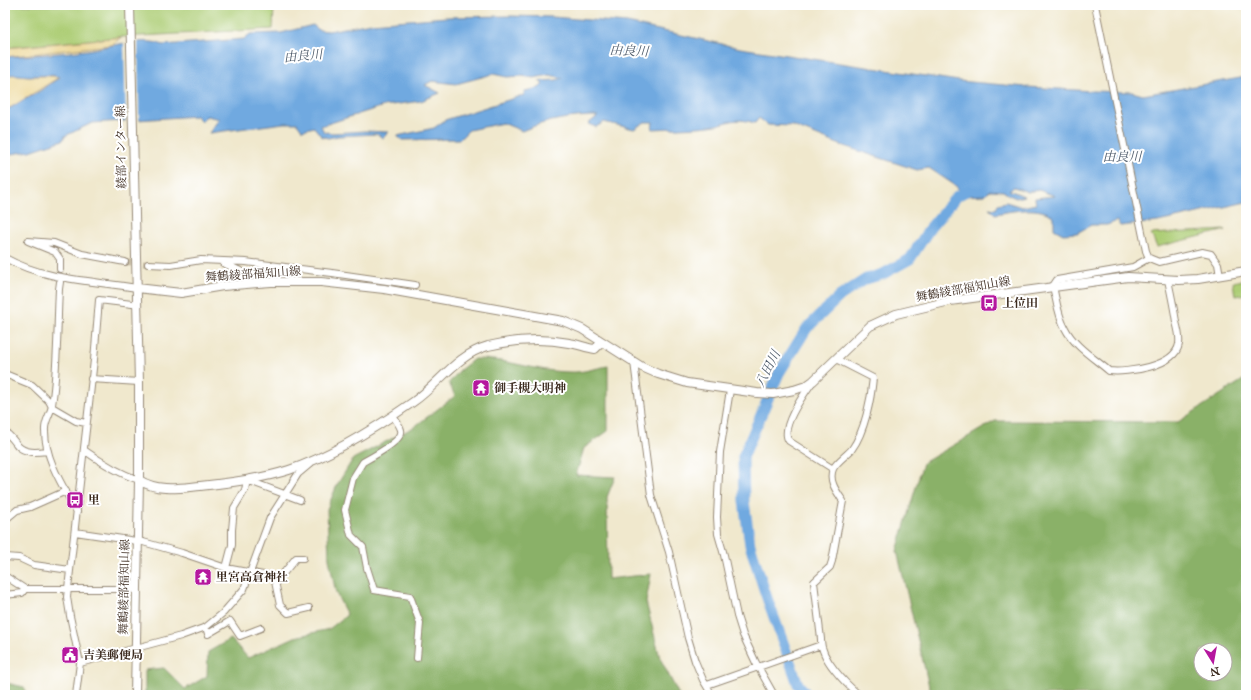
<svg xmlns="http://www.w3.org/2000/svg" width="1251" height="700" font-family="'IM FELL Great Primer','Noto Serif JP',serif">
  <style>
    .green { fill: #adce76; stroke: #747c4a }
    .forest { fill: #8ab167; stroke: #626e42; fill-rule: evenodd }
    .sand { fill: #eeda9e; stroke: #94825e }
    .water { fill: #70a9e0; stroke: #566a7f }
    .pier { fill: #f0e8cd }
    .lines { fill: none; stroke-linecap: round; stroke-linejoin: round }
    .river { stroke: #70a9e0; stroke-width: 11 }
    .minor-tunnel { stroke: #ccc2aa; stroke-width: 6; stroke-dasharray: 6 3; stroke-linecap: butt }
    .minor-casing { stroke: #968976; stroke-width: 8 }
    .major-casing { stroke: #968976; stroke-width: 10 }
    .minor { stroke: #fff; stroke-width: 6 }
    .major { stroke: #fff; stroke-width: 8 }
    .labels { text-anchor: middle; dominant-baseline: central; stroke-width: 4; stroke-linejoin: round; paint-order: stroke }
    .street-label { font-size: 12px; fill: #3b2a1e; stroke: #fff }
    .poi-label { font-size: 12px; font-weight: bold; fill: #3b2a1e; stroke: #fff; text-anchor: start }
    .water-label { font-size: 13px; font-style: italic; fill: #505d6c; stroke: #fff }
  </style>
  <rect width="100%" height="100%" fill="#fff"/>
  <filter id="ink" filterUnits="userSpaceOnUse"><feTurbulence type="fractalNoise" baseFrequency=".025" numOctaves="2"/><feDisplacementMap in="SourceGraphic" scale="8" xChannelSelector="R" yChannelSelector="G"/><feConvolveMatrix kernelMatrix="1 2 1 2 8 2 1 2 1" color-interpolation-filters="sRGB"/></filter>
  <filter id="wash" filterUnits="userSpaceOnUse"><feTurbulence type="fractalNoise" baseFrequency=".012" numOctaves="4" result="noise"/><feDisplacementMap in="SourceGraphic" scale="16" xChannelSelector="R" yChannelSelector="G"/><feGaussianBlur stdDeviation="0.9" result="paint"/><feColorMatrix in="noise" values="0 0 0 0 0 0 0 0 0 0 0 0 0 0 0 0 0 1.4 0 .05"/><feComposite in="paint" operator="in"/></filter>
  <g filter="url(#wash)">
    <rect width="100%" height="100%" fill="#f0e8cd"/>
    <path class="green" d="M5 5H274L273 29 121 37 5 48Z
      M1226 230 1157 247 1151 234Z
      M1246 279V294L1235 296 1233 282Z"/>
    <path class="forest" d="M474 359C506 358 537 372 569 372 582 373 596 368 608 366V431L584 448 576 475 615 477 607 497 608 579 651 574 646 602 660 658 679 695H145V670L164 668 185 689 207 676 208 652 231 639 248 658 295 637 329 629 347 615 336 593 329 559 327 509 337 485 353 459 414 427 455 396 449 383 460 370Z
      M1246 378V695H931L897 551 923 463 995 421 1178 422ZM1201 650H1225V674H1201Z
      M5 680 6 683 24 687 28 695H5Z"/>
    <path class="sand" d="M121 37 112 45 5 57V48Z
      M12 74 31 76H61L10 108 5 109V76Z"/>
    <path class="water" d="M509 16 552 17 627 23 740 48 959 81 1027 87 1092 91 1132 92 1143 95 1246 77V202L1158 222 1120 226 1117 221 1107 225H1091L1077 233 1063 234 1054 229V217C1040 205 1012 211 995 214L989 208 996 209 998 204 1006 202 1022 207 1036 204 1035 198 1055 196 1039 190 1028 192 1014 187 1009 190 1024 196 1016 198 1009 195 1003 191 990 190 985 195 963 196 956 186 929 168 917 170 838 144 793 126 768 125 759 118 755 123C732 116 729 124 709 126 690 128 671 128 652 129L653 122H645L634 129 604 122 596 127 588 124 598 116C572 116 546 120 522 131L503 123 469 130 460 139 402 140 397 136 434 128 445 120 524 95 525 91 539 88 543 84 539 81 556 80 563 78 549 75 534 78 522 76 507 77 493 74 456 84 432 81 425 85 440 93 421 101 384 106 321 126 324 132 333 133 365 131 389 132 383 138 377 134 338 136 328 138 321 136 314 127 302 130 297 123H284L209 133 219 119 207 116 201 121 196 116 92 123 65 136 63 140 30 151 5 155V109L10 108 40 91 60 77C48 74 42 76 31 76 20 76 16 73 5 76V57C32 55 60 54 88 50 108 47 144 36 163 45L244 39 250 34 281 33 313 25 319 30 329 31 371 23 447 17Z"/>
    <path class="pier" d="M138 41 139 121 126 122 124 42Z"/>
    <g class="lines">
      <path class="river" d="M807 695 798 684 766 595 750 545 744 501 743 457 779 373 807 328 840 296 866 279 883 274 910 259 930 228 957 196 974 187"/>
    </g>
  </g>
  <g filter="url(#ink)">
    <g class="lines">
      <path class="minor-tunnel" d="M125 262 148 264"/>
      <defs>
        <path id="minor" d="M1095 5 1146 251 1149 258 1159 262 1202 252 1211 254 1218 264 1220 276
          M5 258C47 281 91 280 137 288
          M1149 258 1133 267 1057 280 1053 286C1056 299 1058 316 1065 328 1074 346 1094 358 1109 371 1127 373 1175 367 1179 344 1180 337 1178 329 1176 322 1174 308 1171 294 1168 280
          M223 263 247 274 262 275 271 282
          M148 264 171 265 201 260 246 262 332 273 415 285
          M60 269V259L55 252 28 241 54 243 82 254 125 262
          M60 282 59 289C57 328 58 367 52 405 51 414 44 421 45 431 45 460 64 488 77 512
          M836 359 873 378C871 399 865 431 852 449 847 455 836 462 833 469 828 481 837 492 843 501L832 561 830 567 814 582 821 639C820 658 845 683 859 695
          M634 362 651 495 669 552 688 638 695 661 703 680 712 695
          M5 374 32 385 49 401 52 407 76 421 86 423
          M91 379 139 382
          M811 384C804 394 779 429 789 441L833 469
          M730 390 720 452 717 517 718 534 724 555 737 616 743 635 756 663 774 695
          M393 416C395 420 400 425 401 430 404 440 372 457 363 462L353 478 345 510 351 535 363 547 367 568 374 590 410 596 420 623 417 658
          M5 432C11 436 14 441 18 446 26 454 38 452 48 451
          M84 450C102 463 118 473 139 480
          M5 520 17 510 30 507 66 491
          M75 532 143 542 182 553 226 568 274 577 282 575 296 558H303
          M5 557 19 558 34 565 70 570
          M226 568 232 545V530L234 508 245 490 247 480 300 500
          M5 576 25 589H136
          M274 577 280 605 288 613 309 608
          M5 595 22 593 25 589
          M206 627 208 634 230 621 240 636 261 628
          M80 663 181 636 206 627 223 613 244 589 270 518 298 474 310 464
          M707 685 821 645
          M76 695 80 663 70 616 67 597 94 360 99 300 132 304"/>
        <path id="major" d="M130 5 139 382V480L135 695
          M137 288 181 293 223 286 271 282H321L384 289 563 321 582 329 642 367 658 374 687 383 757 393 773 394 794 390 806 386 813 381 870 326 896 314 950 301 1128 277 1179 280 1198 279 1246 271
          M139 480C158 492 179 488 200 486 230 483 261 479 289 470 331 456 377 427 413 402 439 384 456 355 488 346 513 340 543 338 569 343 578 344 586 348 595 349L602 342"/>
      </defs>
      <use href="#minor" class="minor-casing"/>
      <use href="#major" class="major-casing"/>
      <use href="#minor" class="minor"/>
      <use href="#major" class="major"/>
    </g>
  </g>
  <defs>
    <symbol id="bus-square" viewBox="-11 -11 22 22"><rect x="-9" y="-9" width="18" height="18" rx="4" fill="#b5179e" stroke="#fff"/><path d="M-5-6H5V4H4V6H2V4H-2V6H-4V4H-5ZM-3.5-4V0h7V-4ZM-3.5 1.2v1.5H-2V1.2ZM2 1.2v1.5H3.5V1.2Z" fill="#fff"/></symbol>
    <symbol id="temple-square" viewBox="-11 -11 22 22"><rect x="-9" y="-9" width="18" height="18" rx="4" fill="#b5179e" stroke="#fff"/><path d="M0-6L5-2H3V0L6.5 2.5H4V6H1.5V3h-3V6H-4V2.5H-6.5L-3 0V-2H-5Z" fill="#fff"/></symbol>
    <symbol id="civic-square" viewBox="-11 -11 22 22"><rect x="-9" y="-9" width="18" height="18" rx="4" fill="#b5179e" stroke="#fff"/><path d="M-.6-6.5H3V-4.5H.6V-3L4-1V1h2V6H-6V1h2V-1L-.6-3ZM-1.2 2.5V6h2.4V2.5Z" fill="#fff"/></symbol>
  </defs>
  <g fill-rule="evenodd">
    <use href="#bus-square" x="979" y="293" width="20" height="20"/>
    <use href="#temple-square" x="471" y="378" width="20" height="20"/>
    <use href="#bus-square" x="65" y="490" width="20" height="20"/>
    <use href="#temple-square" x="193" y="567" width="20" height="20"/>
    <use href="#civic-square" x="60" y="645" width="20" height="20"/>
  </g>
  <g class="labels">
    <g class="street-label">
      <text transform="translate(121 147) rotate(-91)">綾部インター線</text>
      <text transform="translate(253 274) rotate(-4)">舞鶴綾部福知山線</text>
      <text transform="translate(963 289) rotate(-10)">舞鶴綾部福知山線</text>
      <text transform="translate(124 587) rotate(-89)">舞鶴綾部福知山線</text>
    </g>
    <g class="poi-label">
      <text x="1002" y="303">上位田</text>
      <text x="494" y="388">御手槻大明神</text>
      <text x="88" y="500">里</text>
      <text x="216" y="577">里宮高倉神社</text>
      <text x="83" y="655">吉美郵便局</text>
    </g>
    <g class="water-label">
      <text transform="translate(629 51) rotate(3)">由良川</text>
      <text transform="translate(303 56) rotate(-5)">由良川</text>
      <text x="1122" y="157">由良川</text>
      <text transform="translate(768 369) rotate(-63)">八田川</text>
    </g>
  </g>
  <rect width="1251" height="700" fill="none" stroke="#fff" stroke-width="20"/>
  <g transform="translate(1213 662) rotate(169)"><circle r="19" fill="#ffffff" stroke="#b1aaa5"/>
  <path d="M0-3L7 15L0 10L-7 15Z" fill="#b5179e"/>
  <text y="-6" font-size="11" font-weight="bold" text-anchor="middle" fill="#3b2a1e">N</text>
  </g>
</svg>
